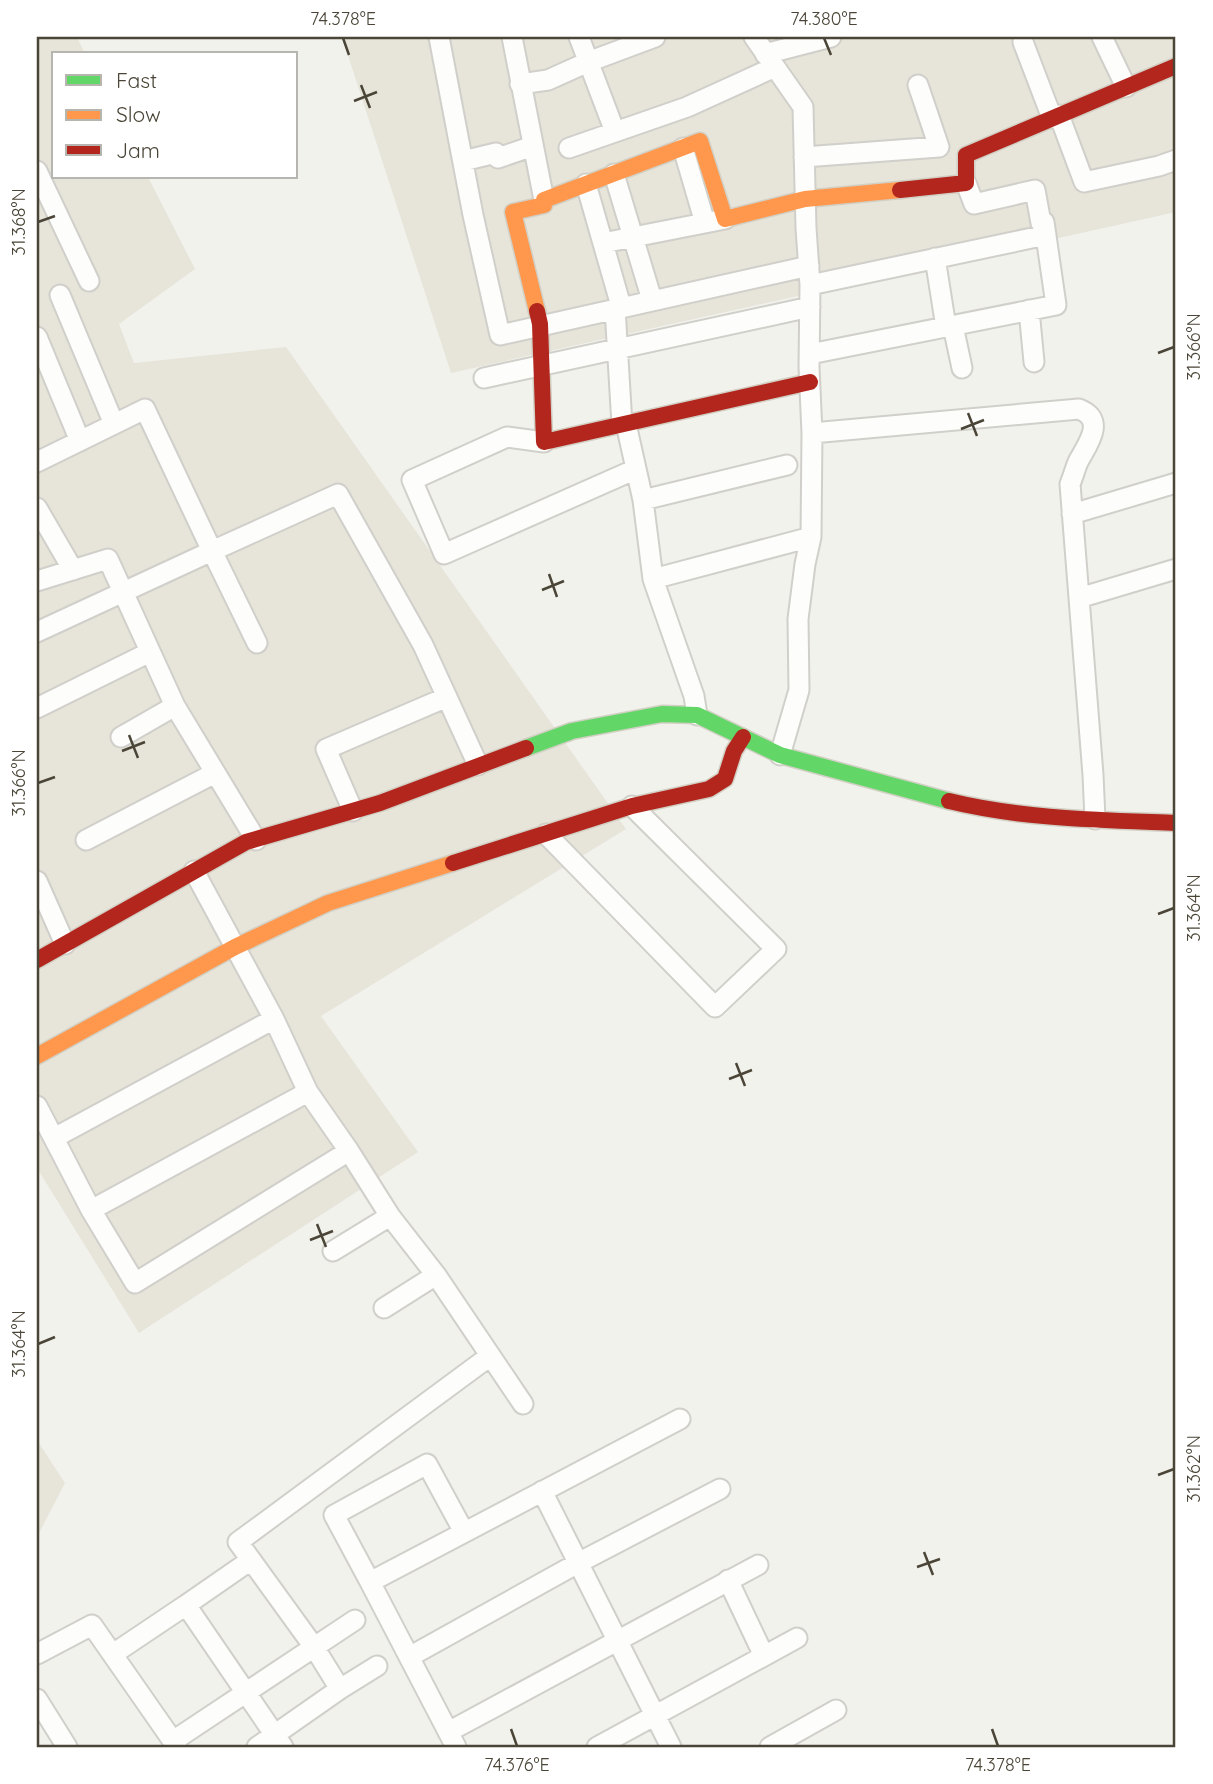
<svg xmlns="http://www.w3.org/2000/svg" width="1213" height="1784" font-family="Quicksand,sans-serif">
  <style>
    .residential { fill: #e7e4da }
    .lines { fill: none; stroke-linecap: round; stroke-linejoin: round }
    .street-casing { stroke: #d0cfca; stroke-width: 23 }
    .fast-casing { stroke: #d2d0c4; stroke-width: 19 }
    .slow-casing { stroke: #d2d0c4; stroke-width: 19 }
    .jam-casing { stroke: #d2d0c4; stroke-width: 19 }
    .street { stroke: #fdfdfc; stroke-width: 19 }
    .fast { stroke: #63d668; stroke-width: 16 }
    .slow { stroke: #ff974d; stroke-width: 16 }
    .jam { stroke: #b3261e; stroke-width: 16 }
    .ticks { fill: none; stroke: #4a4537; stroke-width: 2.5 }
    .neatline { fill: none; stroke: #4a4537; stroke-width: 2.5 }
    .ticks-label { font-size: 18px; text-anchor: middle; fill: #4a4537 }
  </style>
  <rect width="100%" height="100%" fill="#f2f2ed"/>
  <path class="residential" d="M37 37H80L78 39 85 54H54V177H148L195 269 119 324 134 363 286 347 626 829 321 1016 418 1152 139 1333 37 1168Z
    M342 37H1176V212L451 373Z
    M37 1440 65 1483 37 1537Z"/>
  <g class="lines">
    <defs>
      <path id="street" d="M439 37 473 215 500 335 809 266
        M512 37 544 200
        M579 37 615 132
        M754 37 803 107 806 228 810 285 809 367 812 433 811 537 805 564 798 619 799 690 780 755
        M1102 37 1126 87
        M1023 42 1052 118
        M765 54 831 37
        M520 84 548 80 588 62 655 37
        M1059 115 1084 182 1159 166 1176 160
        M569 148 687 107 775 67
        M683 148 705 223
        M804 157 939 147 918 85
        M463 161 496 153 498 158 533 146
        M37 171 89 281
        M614 174 652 300
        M586 184 621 306
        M603 243 725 219
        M935 258 946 327
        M810 285 1046 235
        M60 295 114 424
        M615 308 622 425
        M1029 310 1034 362
        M953 326 962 368
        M37 337 80 441
        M810 354 1056 305 1044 222 1041 223 1035 190 974 204 966 183
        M484 378 810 307
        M626 424 643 500 653 579 694 696 697 715
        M812 433 1079 409C1107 420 1087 445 1078 462 1075 469 1073 477 1070 484L1093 775 1095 819
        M544 442 507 437 412 480 444 554 636 469
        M37 462 145 409 212 551 338 494 423 645 478 765
        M643 500 787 465
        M37 508 73 570
        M1072 514 1176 483
        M653 579 811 537
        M37 581 108 559 175 706 256 840
        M1079 598 1176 569
        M37 632 212 551 257 643
        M37 708 150 652
        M121 737 175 706
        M353 811 326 749 447 697
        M546 834 715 1007 776 949 632 806
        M86 840 215 773
        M37 881 65 944
        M37 1106 91 1210 135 1283 349 1151 308 1092 274 1019 194 871
        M54 1138 274 1019
        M349 1151 390 1216 436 1275 384 1308
        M91 1210 308 1092
        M333 1251 390 1216
        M436 1275 523 1404
        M542 1491 671 1747
        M728 1580 764 1656
        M370 1582 334 1515 427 1464 464 1532
        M186 1605 251 1560
        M37 1654 92 1625 177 1747
        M113 1654 186 1605 283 1747
        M409 1657 578 1563 720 1489
        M340 1689 314 1647 238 1542 490 1356
        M37 1699 67 1747
        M448 1732 758 1565
        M173 1741 355 1620
        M257 1747 340 1689 377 1666
        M456 1747 370 1582 680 1419
        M597 1747 797 1638
        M770 1747 836 1710"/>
      <path id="fast" d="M526 748 572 731 662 714 697 715 780 755 949 801"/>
      <path id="slow" d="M537 311 513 212 544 205V200L700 141 725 219 805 199 900 190
        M37 1056 235 947 328 903 453 863"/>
      <path id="jam" d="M900 190 966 183V155L1176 66
        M537 311 540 324 544 442 810 382
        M949 801C1023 819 1100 820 1176 823
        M453 863 632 806 709 789 725 779 734 751 743 737
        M37 960 246 842 380 803 526 748"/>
    </defs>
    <use href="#street" class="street-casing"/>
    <use href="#fast" class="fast-casing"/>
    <use href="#slow" class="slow-casing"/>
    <use href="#jam" class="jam-casing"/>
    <use href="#street" class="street"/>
    <use href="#fast" class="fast"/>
    <use href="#slow" class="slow"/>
    <use href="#jam" class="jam"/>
  </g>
  <path class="ticks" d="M343 38 349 55M824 38 831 55M361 85 370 108M354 101 377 92M38 222 55 216M1158 353 1174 347M968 413 977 436M961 429 984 420M549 574 557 597M542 590 564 581M129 735 138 758M122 751 145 742M38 783 55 777M1158 914 1174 908M736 1063 745 1086M729 1079 752 1070M317 1224 326 1247M310 1240 333 1231M38 1344 55 1337M1158 1475 1174 1469M924 1552 933 1575M917 1567 940 1559M511 1729 517 1746M992 1729 998 1746"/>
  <rect width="1213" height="1784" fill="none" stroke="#ffffff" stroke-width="77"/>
  <rect x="52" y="52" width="245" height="126" fill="#ffffff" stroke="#b7b5af" stroke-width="2"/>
  <rect x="66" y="75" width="35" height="10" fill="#63d668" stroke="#b7b5af" stroke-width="2"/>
  <text x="116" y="88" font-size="21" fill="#4a4537">Fast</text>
  <rect x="66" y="110" width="35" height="10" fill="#ff974d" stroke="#b7b5af" stroke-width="2"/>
  <text x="116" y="122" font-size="21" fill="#4a4537">Slow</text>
  <rect x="66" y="145" width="35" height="10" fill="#b3261e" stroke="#b7b5af" stroke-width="2"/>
  <text x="116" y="158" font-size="21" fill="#4a4537">Jam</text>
  <rect x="38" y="38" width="1136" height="1708" class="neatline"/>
  <g class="ticks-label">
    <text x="343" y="25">74.378°E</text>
    <text x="824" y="25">74.380°E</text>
    <text transform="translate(19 222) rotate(-90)" y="6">31.368°N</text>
    <text transform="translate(1194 347) rotate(-90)" y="6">31.366°N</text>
    <text transform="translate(19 783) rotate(-90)" y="6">31.366°N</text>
    <text transform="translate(1194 908) rotate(-90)" y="6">31.364°N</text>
    <text transform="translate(19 1344) rotate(-90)" y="6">31.364°N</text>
    <text transform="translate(1194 1469) rotate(-90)" y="6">31.362°N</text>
    <text x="517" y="1771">74.376°E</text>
    <text x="998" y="1771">74.378°E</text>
  </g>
</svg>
